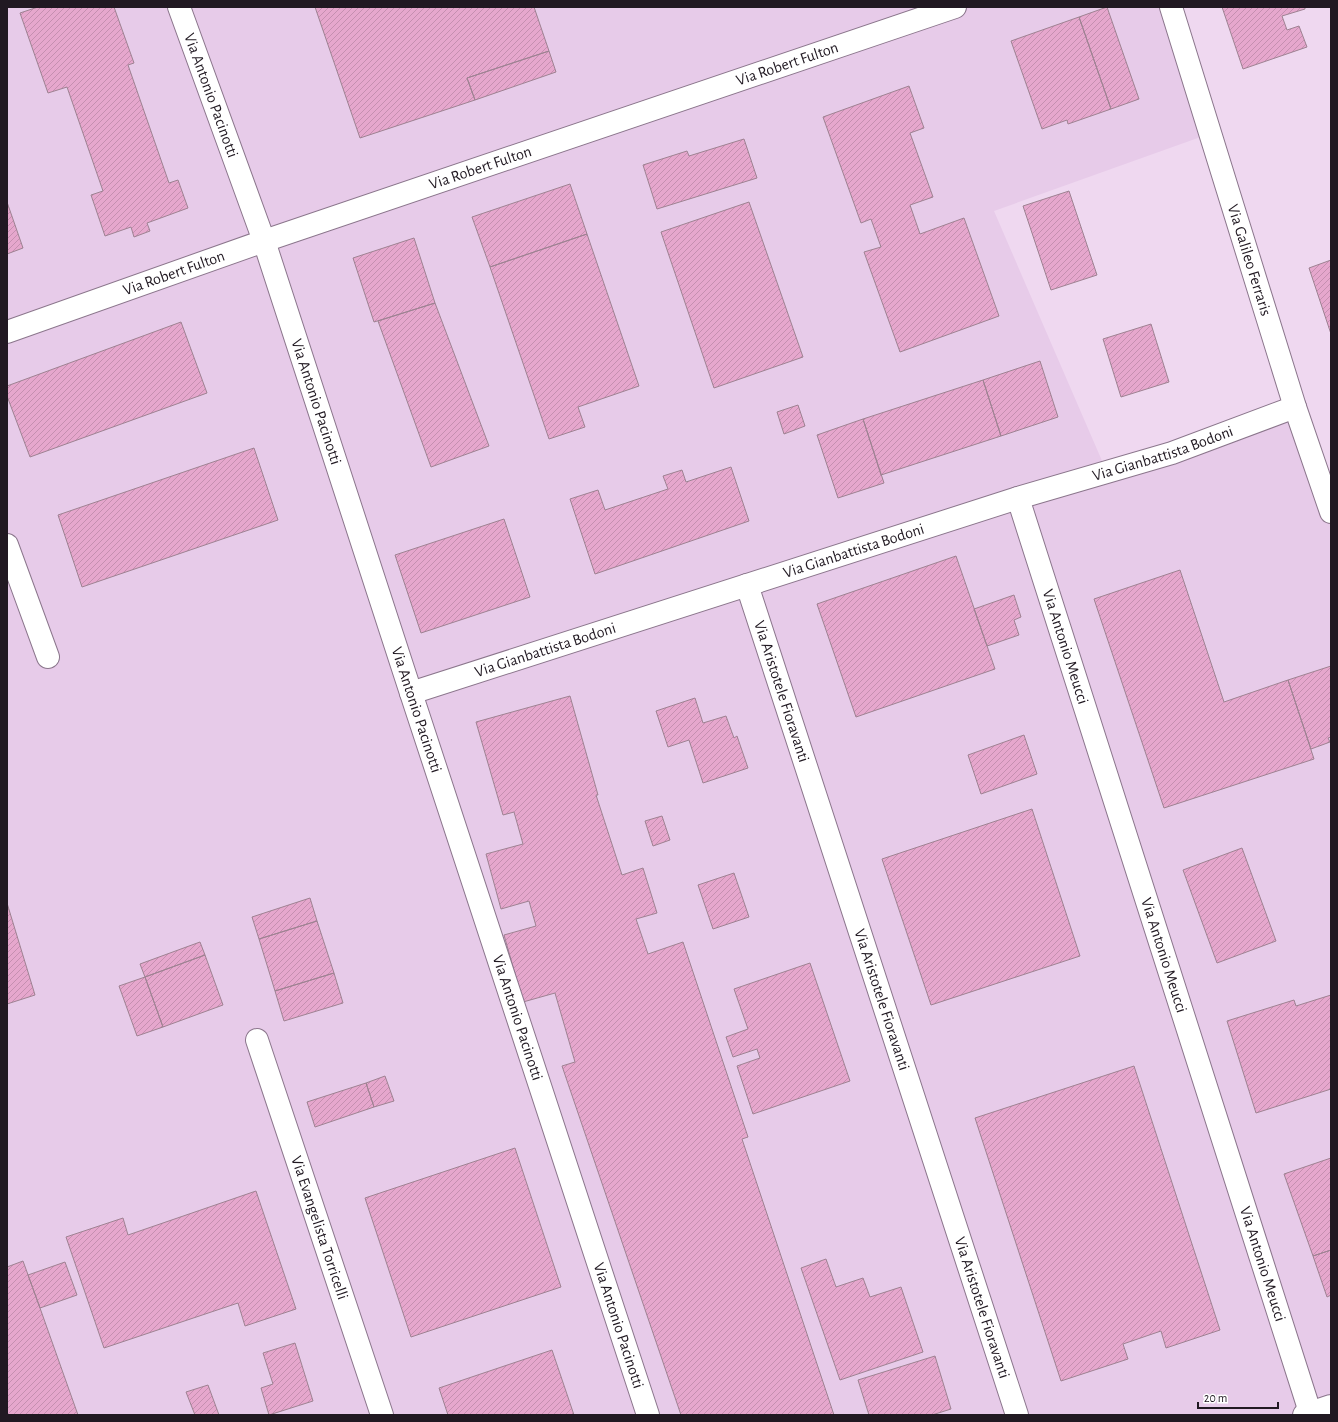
<svg xmlns="http://www.w3.org/2000/svg" width="1338" height="1422" font-family="'Alegreya Sans',sans-serif">
  <style>
    .built { fill: #e7cbe9 }
    .building { fill: url(#building-hatch); stroke: #9e8292 }
    .lines { fill: none; stroke-linecap: round; stroke-linejoin: round }
    .minor-casing { stroke: #8b768c; stroke-width: 24 }
    .minor { stroke: #fff; stroke-width: 22 }
    .labels { text-anchor: middle; dominant-baseline: central; stroke-width: 3; stroke-linejoin: round; paint-order: stroke }
    .street-label { font-size: 16px; fill: #211922; stroke: #fff }
  </style>
  <defs>
    <pattern id="building-hatch" width="6" height="6" patternUnits="userSpaceOnUse"><rect width="6" height="6" fill="#e6a7cd"/><path d="M-1 1l2-2M0 6l6-6M5 7l2-2" fill="none" stroke="#c58fb0"/></pattern>
  </defs>
  <rect width="100%" height="100%" fill="#efd8f0"/>
  <path class="built" d="M7 7H1161L1209 134 994 211 1109 477 1301 406 1331 495V1407L1307 1415H7Z"/>
  <path class="building" d="M38 7H114L134 63 128 65 169 183 178 180 188 208 147 223 150 231 134 237 131 227 105 236 91 195 103 191 67 87 48 93 20 13Z
    M315 7H534L549 51 467 78 475 100 360 138Z
    M1107 7 1139 99 1111 109 1079 17Z
    M1222 7H1305V9L1282 16 1287 30 1299 26 1307 47 1243 69Z
    M1079 17 1111 109 1068 124 1067 120 1042 129 1011 41Z
    M549 51 556 72 475 100 467 78Z
    M909 86 924 128 910 133 933 197 910 205 920 234 964 218 999 316 900 352 864 252 881 247 871 219 861 223 823 117Z
    M744 139 757 178 657 209 643 165 687 151 689 156Z
    M570 184 587 234 490 267 472 217Z
    M1069 191 1097 275 1051 290 1023 206Z
    M7 202 23 248 7 254Z
    M749 202 803 357 714 388 661 232Z
    M587 234 639 386 578 407 585 427 549 439 490 267Z
    M414 238 435 303 374 322 353 258Z
    M1331 260V334L1309 268Z
    M435 303 489 446 431 467 378 321Z
    M181 322 207 393 30 457 7 396V386Z
    M1151 324 1169 382 1121 397 1103 339Z
    M1040 361 1058 417 1001 436 983 380Z
    M983 380 1001 436 881 475 863 419Z
    M798 405 805 426 784 434 777 412Z
    M863 419 884 483 838 498 817 435Z
    M254 448 278 520 82 587 58 515Z
    M731 467 749 521 595 574 570 499 598 490 605 510 668 489 663 476 682 470 686 482Z
    M504 519 530 597 421 633 395 555Z
    M956 556 995 669 856 717 817 604Z
    M1180 570 1224 702 1288 680 1314 759 1164 808 1094 599Z
    M1014 595 1021 617 1014 620 1019 635 987 646 974 609Z
    M1331 666V737L1328 738 1330 742 1311 749 1288 680Z
    M570 696 598 795H596L622 875 643 868 657 913 636 919 648 954 683 942 748 1137 742 1139 834 1415H681L562 1066 575 1062 555 993 523 1002 504 935 536 926 529 901 501 909 486 854 523 844 514 812 503 815 476 722Z
    M695 698 703 723 726 716 734 738 737 736 748 768 703 783 689 740 668 747 656 711Z
    M1024 735 1037 774 981 794 968 755Z
    M1032 809 1080 956 931 1005 882 859Z
    M662 816 670 840 653 846 645 821Z
    M1242 848 1276 941 1217 963 1183 870Z
    M734 873 749 917 713 929 698 885Z
    M310 898 317 921 259 939 252 917Z
    M7 903 35 995 7 1004Z
    M317 921 334 973 275 991 259 939Z
    M200 942 205 955 145 977 140 964Z
    M205 955 223 1005 163 1027 145 977Z
    M810 963 850 1081 753 1114 737 1066 760 1058 757 1049 733 1057 726 1037 748 1029 734 989Z
    M334 973 343 1003 284 1021 275 991Z
    M145 977 163 1027 137 1036 119 986Z
    M1331 995V1089L1256 1113 1227 1021 1294 1000 1296 1006Z
    M1134 1066 1220 1330 1166 1348 1161 1331 1123 1344 1128 1359 1061 1381 975 1118Z
    M385 1076 394 1101 374 1107 366 1083Z
    M366 1083 374 1107 315 1127 307 1102Z
    M515 1148 561 1287 411 1337 365 1198Z
    M1331 1158V1250L1313 1256 1284 1174Z
    M256 1191 296 1309 245 1326 238 1303 104 1348 66 1237 123 1218 128 1235Z
    M1331 1250V1295L1327 1297 1313 1256Z
    M826 1259 836 1287 863 1278 870 1297 901 1287 923 1352 840 1380 801 1268Z
    M23 1261 40 1308 78 1415H7V1267Z
    M65 1262 77 1295 40 1308 28 1275Z
    M295 1343 313 1401 269 1415 261 1388 273 1384 263 1353Z
    M552 1350 574 1415H448L439 1388Z
    M935 1356 951 1409 932 1415H869L858 1380Z
    M208 1385 219 1415H195L186 1392Z"/>
  <g class="lines">
    <defs>
      <g id="minor">
        <path id="s1" d="M179 7 264 241 411 693 648 1415"/>
        <path id="s2" d="M1171 7 1295 407 1331 512"/>
        <path id="s3" d="M7 332 264 241 955 7"/>
        <path id="s4" d="M1018 498 1310 1412"/>
        <path d="M7 545 48 657"/>
        <path id="s5" d="M747 585 1017 1415"/>
        <path id="s6" d="M411 693 1018 498 1172 453 1295 407"/>
        <path id="s7" d="M257 1040 382 1415"/>
        <path d="M1304 1415 1331 1406"/>
      </g>
    </defs>
    <use href="#minor" class="minor-casing"/>
    <use href="#minor" class="minor"/>
  </g>
  <g class="labels">
    <g class="street-label">
      <text stroke="none"><textPath href="#s3" startOffset="825">Via Robert Fulton</textPath></text>
      <text stroke="none"><textPath href="#s1" startOffset="94">Via Antonio Pacinotti</textPath></text>
      <text stroke="none"><textPath href="#s3" startOffset="501">Via Robert Fulton</textPath></text>
      <text stroke="none"><textPath href="#s2" startOffset="265">Via Galileo Ferraris</textPath></text>
      <text stroke="none"><textPath href="#s3" startOffset="177">Via Robert Fulton</textPath></text>
      <text stroke="none"><textPath href="#s1" startOffset="418">Via Antonio Pacinotti</textPath></text>
      <text stroke="none"><textPath href="#s6" startOffset="789">Via Gianbattista Bodoni</textPath></text>
      <text stroke="none"><textPath href="#s6" startOffset="465">Via Gianbattista Bodoni</textPath></text>
      <text stroke="none"><textPath href="#s4" startOffset="156">Via Antonio Meucci</textPath></text>
      <text stroke="none"><textPath href="#s6" startOffset="141">Via Gianbattista Bodoni</textPath></text>
      <text stroke="none"><textPath href="#s5" startOffset="112">Via Aristotele Fioravanti</textPath></text>
      <text stroke="none"><textPath href="#s1" startOffset="742">Via Antonio Pacinotti</textPath></text>
      <text stroke="none"><textPath href="#s4" startOffset="480">Via Antonio Meucci</textPath></text>
      <text stroke="none"><textPath href="#s5" startOffset="436">Via Aristotele Fioravanti</textPath></text>
      <text stroke="none"><textPath href="#s1" startOffset="1066">Via Antonio Pacinotti</textPath></text>
      <text stroke="none"><textPath href="#s7" startOffset="198">Via Evangelista Torricelli</textPath></text>
      <text stroke="none"><textPath href="#s4" startOffset="804">Via Antonio Meucci</textPath></text>
      <text stroke="none"><textPath href="#s5" startOffset="760">Via Aristotele Fioravanti</textPath></text>
      <text stroke="none"><textPath href="#s1" startOffset="1390">Via Antonio Pacinotti</textPath></text>
    </g>
  </g>
  <rect width="1338" height="1422" fill="none" stroke="#211922" stroke-width="16"/>
  <path d="M1198 1402v6h80v-6" fill="none" stroke="#211922" stroke-width="2"/>
  <text x="1204" y="1402" font-size="12" fill="#211922" stroke="#ffffff" stroke-width="3" paint-order="stroke">20 m</text>
</svg>
